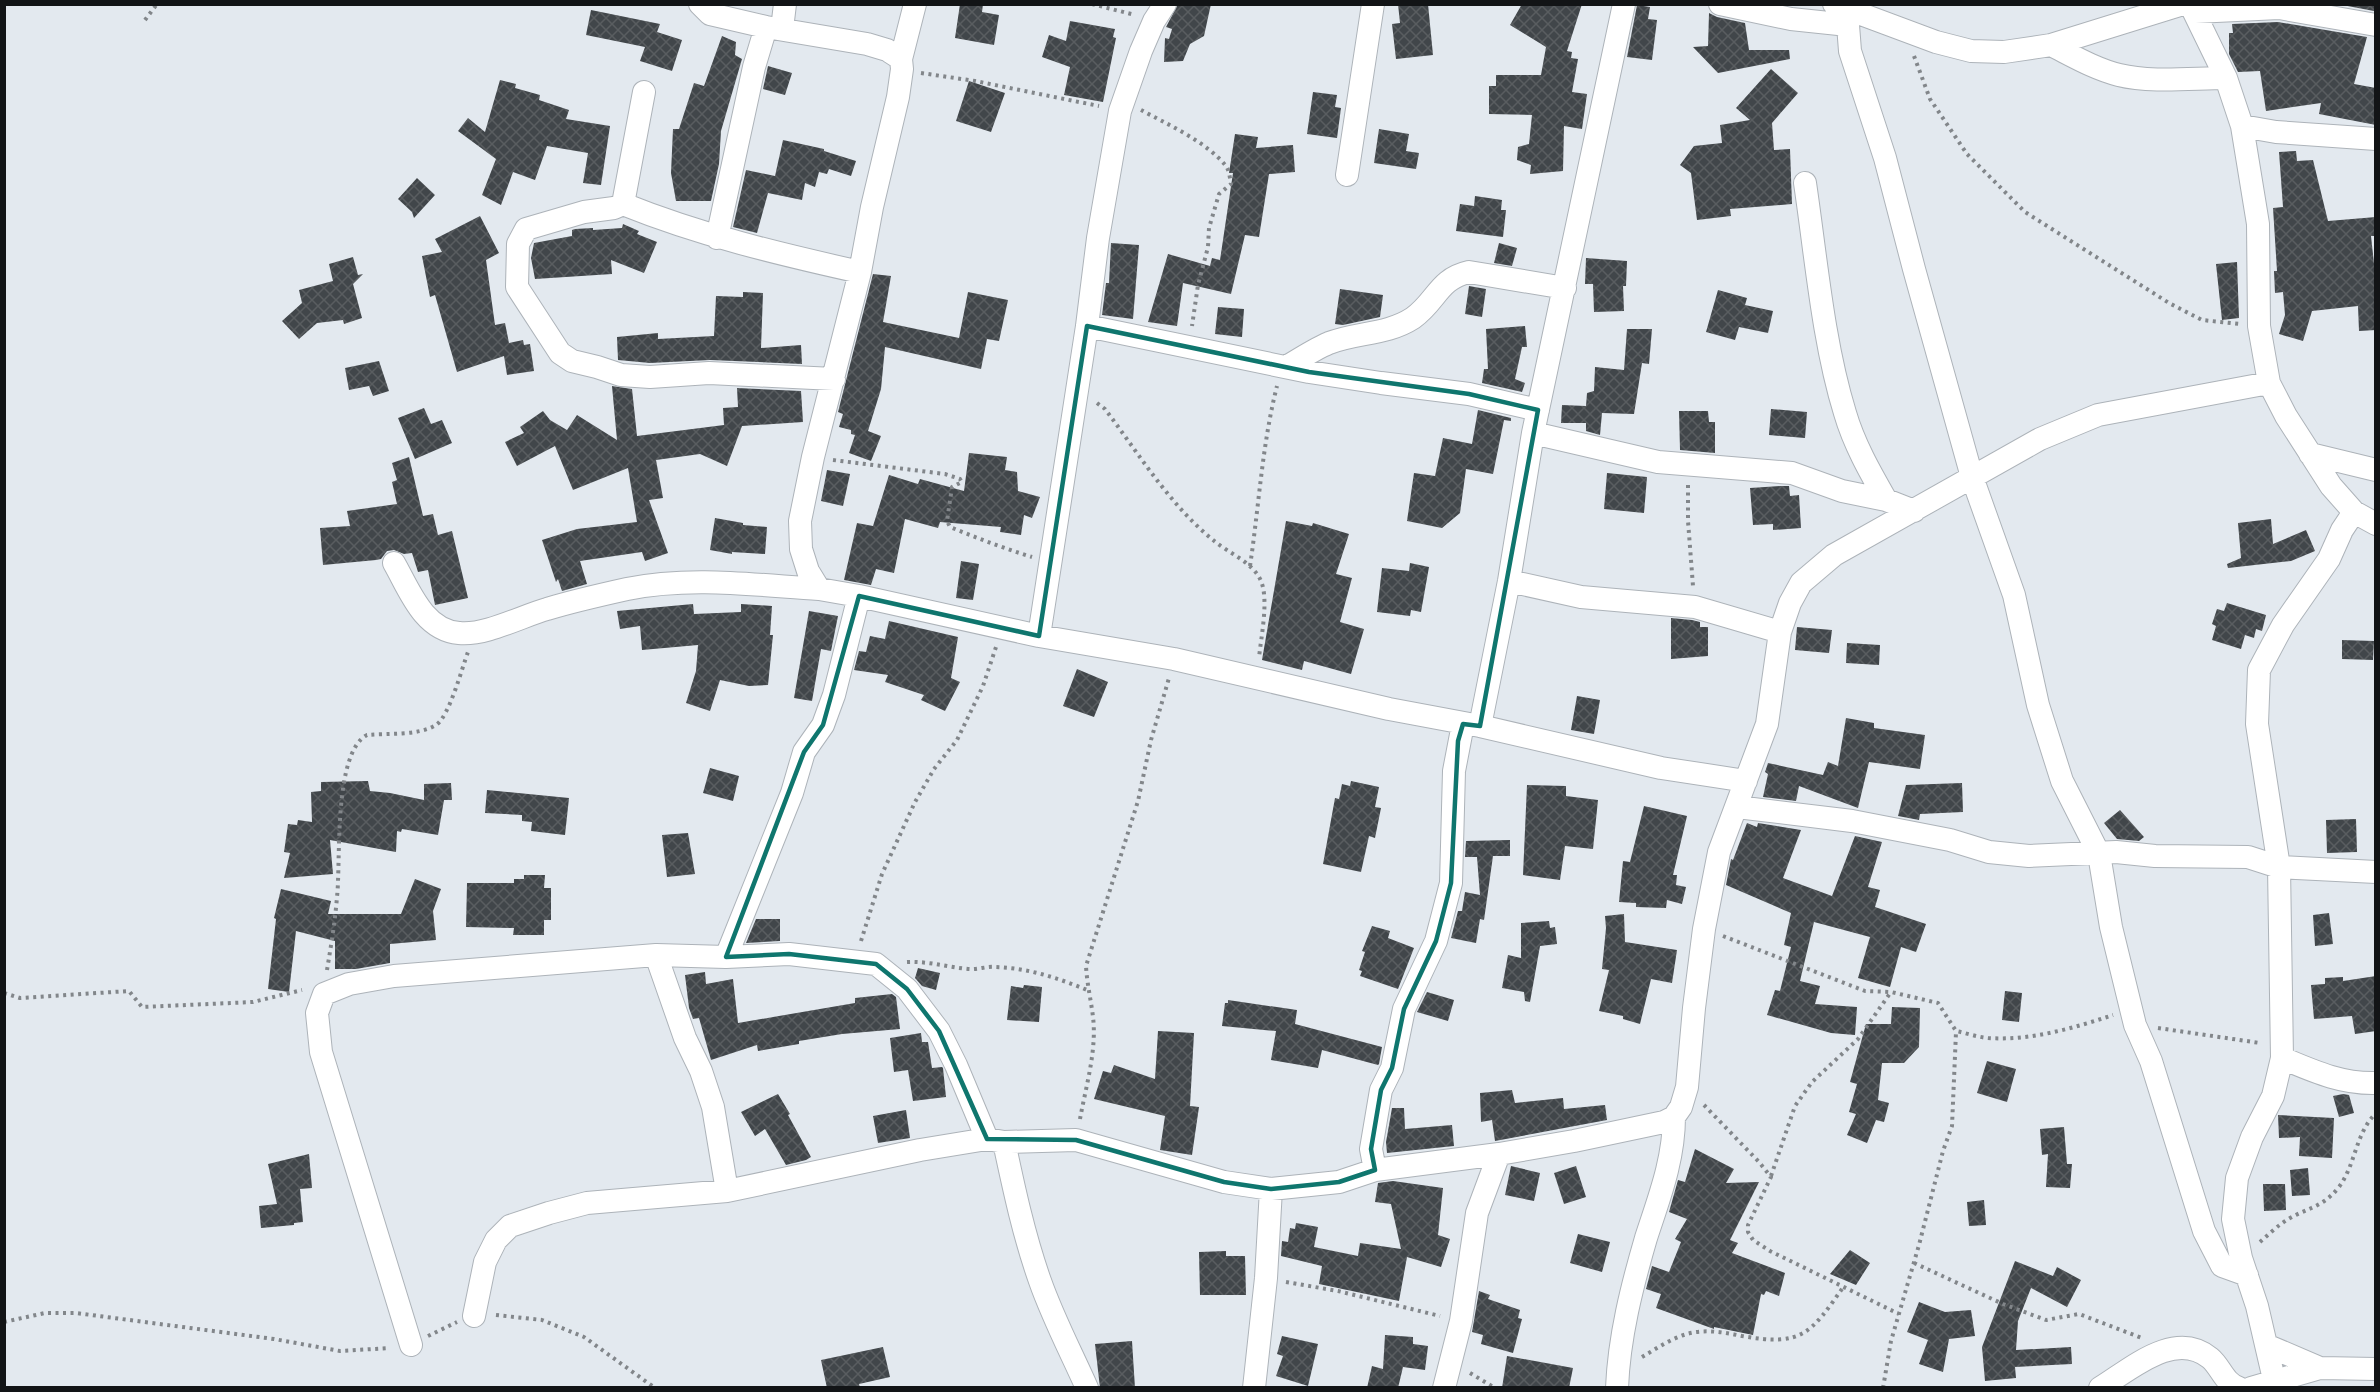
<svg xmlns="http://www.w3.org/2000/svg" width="2380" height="1392" font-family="Arial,sans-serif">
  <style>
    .building { fill: url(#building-cross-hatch) }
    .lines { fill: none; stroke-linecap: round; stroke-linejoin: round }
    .minor-casing { stroke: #adb3b9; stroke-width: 24 }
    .path { stroke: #82868a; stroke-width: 4; stroke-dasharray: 3 4.5; stroke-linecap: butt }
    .minor { stroke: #fff; stroke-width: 22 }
    .marked { fill: none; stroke: #0f766e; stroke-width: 4.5; stroke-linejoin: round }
  </style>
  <defs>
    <pattern id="building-cross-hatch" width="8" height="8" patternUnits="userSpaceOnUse" patternTransform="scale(1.5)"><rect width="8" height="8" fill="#41464a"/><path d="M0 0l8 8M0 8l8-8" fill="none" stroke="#595d60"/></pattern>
  </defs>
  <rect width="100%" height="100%" fill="#e3e9ef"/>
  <path class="building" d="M960 4H983L982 12 999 15 994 45 955 38Z
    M1178 4H1211L1204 36 1190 44 1183 61 1164 62 1165 38 1169 39 1172 29 1166 27Z
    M1398 4H1428L1433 55 1396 59 1392 24 1400 23Z
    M1522 4H1582L1567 51 1572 52 1571 58 1578 59 1572 92 1587 94 1582 129 1564 126 1563 171 1530 174 1531 165 1517 160 1518 147 1529 144 1532 115 1489 114V86H1496V75H1541L1546 47 1510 25Z
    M2337 4H2376V6L2374 11Z
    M1637 5 1650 7 1648 19 1657 20 1652 60 1627 57Z
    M591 10 660 24 657 32 682 40 672 71 640 61 645 47 586 35Z
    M1709 13 1717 17 1745 23 1749 50H1789L1790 59 1718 73 1693 47 1708 46Z
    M1070 21 1115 29 1113 37 1116 38 1103 102 1064 95 1070 67 1042 57 1049 35 1066 41Z
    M2278 22 2367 37 2354 84 2376 88V125L2319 114 2321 103 2266 111 2260 71 2238 72 2229 54V33H2233L2232 24Z
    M722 36 736 42 735 55 742 59 721 131 719 164 711 201H676L671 173 673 129H679L694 83 704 86Z
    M768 66 792 73 785 95 763 89Z
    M1771 69 1798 93 1772 123 1774 150 1790 149 1792 204 1730 209 1731 216 1697 220 1691 173 1680 165 1694 146 1722 143 1720 125 1750 120 1736 108Z
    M500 80 516 84 515 88 540 95 539 100 569 110 566 119 610 126 601 185 583 183 588 153 547 146 535 180 513 172 501 205 482 195 496 159 458 131 468 118 485 132Z
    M969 81 1005 93 991 132 956 121Z
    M1313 92 1337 95 1335 107 1341 108 1337 138 1307 134Z
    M1379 129 1409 134 1406 151 1419 153 1416 169 1374 163Z
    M1235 134 1258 137 1256 148 1293 145 1295 172 1269 174 1259 237 1245 235 1231 294 1183 283 1177 326 1148 322 1168 254 1210 266 1212 258 1220 260 1233 173H1229Z
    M783 140 824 149V151L856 161 851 176 829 169 827 174 819 172 815 187 805 183 802 200 768 193 757 233 733 227 746 170 775 176Z
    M2296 151 2297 161 2313 160 2328 221 2376 217V236H2371L2376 282V330L2359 331 2358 306 2312 311 2303 341 2279 334 2285 315 2283 292 2275 293 2274 271H2277L2273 208 2283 207 2279 152Z
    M417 178 435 195 414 218 412 212 398 199Z
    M1475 196 1502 200 1501 210H1506L1503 237 1456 231 1460 204 1474 206Z
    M480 216 499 253 486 260 495 325 505 323 509 343 523 340 524 345 530 344 534 371 507 375 504 356 457 372 435 295 430 297 422 256 442 252 435 239Z
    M623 224 639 231 637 234 657 242 644 273 611 260 612 274 535 279 531 258 534 243 572 236V230L575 229 593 228V230L622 228Z
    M1111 243 1139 245 1133 319 1102 315 1106 283H1109Z
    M1499 243 1517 248 1512 266 1494 263Z
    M353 257 358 275 363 274 353 284 362 318 344 324 343 320 317 323 299 339 282 321 302 303 299 290 333 281 329 264Z
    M1586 258 1627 261 1626 286H1623L1624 311 1594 312 1593 284H1585Z
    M2237 262 2239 318 2222 320 2216 264Z
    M873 274 891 276 883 322 959 338 968 292 1008 300 999 341 987 339 981 369 885 347 881 389 868 431 881 436 871 461 849 453 855 435 851 434V430L839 427 843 414 838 412Z
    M1469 286 1486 289 1482 317 1465 314Z
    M1340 289 1383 295 1380 317 1343 325 1335 324Z
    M1718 290 1747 298 1745 305 1773 311 1768 333 1739 327 1735 340 1706 332Z
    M743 292 763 293 761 348 801 345 802 364 710 360 650 363 618 360 617 337 658 333V339L714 336 716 296 743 297Z
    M1218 307 1244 309 1242 337 1215 334Z
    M1525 326 1527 347H1522L1515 379 1525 383 1522 392 1482 383 1484 369H1488L1486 329Z
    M1627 329H1652L1649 364 1642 363 1634 414 1602 413 1600 435 1586 431V423H1561L1562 405 1586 406 1587 393 1594 391 1595 367 1624 370Z
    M379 361 389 391 373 396 369 386 349 390 345 368Z
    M612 386 632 389 637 436 724 425 723 408 738 407 737 388 801 391 803 422 742 426 727 466 700 454 656 460 663 498 649 500 668 553 645 561 642 552 580 561 587 584 562 591 558 579 556 582 542 540 577 529 637 522 628 468 573 490 555 446 517 466 505 442 524 433 520 427 543 411 550 420 567 430 577 415 617 440Z
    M424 408 431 424 442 420 452 443 415 459 398 418Z
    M1771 409 1807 412 1805 438 1769 435Z
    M1478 410 1511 418V421L1504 420 1493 474 1466 469 1460 513 1442 528 1407 521 1414 473 1435 476 1443 438 1472 444Z
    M1679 411H1708L1709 422H1715V453L1680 450Z
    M969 453 1007 457 1005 470 1017 472 1018 491 1040 497 1032 518 1024 515 1021 535 1000 532 1001 527 940 522 938 528 905 519 894 573 876 569 871 585 844 580 857 523 873 526 889 475 918 484 920 479 964 491Z
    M409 457 423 516 433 514 438 535 452 531 468 598 435 605 428 570 418 572 412 553 404 554 394 550 387 551 381 559 376 560 323 565 320 528 350 526 347 511 397 504 392 482 397 480 392 463Z
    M827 470 850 474 843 506 821 501Z
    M1607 473 1647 477 1644 513 1604 509Z
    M1781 486H1789L1790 496 1799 495 1801 528 1773 530V524L1753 525 1750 488Z
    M715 518 743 523V525L767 527 765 554 732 552V554L710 550Z
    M2271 519 2273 544 2306 530 2315 551 2291 561 2228 568 2227 564 2241 558 2238 523Z
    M1286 521 1312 526 1313 523 1349 534 1336 574 1352 578 1340 622 1364 629 1351 674 1304 661 1302 670 1262 660Z
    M961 561 979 564 973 600 956 598Z
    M1410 563 1429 567 1421 612 1411 610 1410 616 1377 612 1382 568 1409 571Z
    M2227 603 2266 615 2262 631 2256 629 2254 638 2245 635 2241 649 2212 640 2216 626 2212 624 2217 609 2224 611Z
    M693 604 694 614 741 612V604L772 606 770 635H773L768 685 749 686 720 680 710 711 686 703 696 671 698 645 642 650 640 626 620 629 617 611Z
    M809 611 838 616 831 651 821 649 812 701 794 698Z
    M1671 618 1692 620 1700 622V627H1708V656L1671 659Z
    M889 621 958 637 951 678 960 682 945 711 921 700 924 695 885 682 888 675 854 670 859 651 866 652 870 636 885 639Z
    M1797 627 1832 630 1829 653 1795 650Z
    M2342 640 2374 641 2373 660 2342 659Z
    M1847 643 1880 645 1879 665 1846 663Z
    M1077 669 1108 682 1094 717 1063 706Z
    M1577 696 1600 700 1594 734 1571 730Z
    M1846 718 1874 723V728L1925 735 1920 769 1869 762 1858 808 1799 786 1796 801 1763 797 1768 774 1765 772 1768 763 1823 775 1828 762 1838 766Z
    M710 768 739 776 733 801 703 793Z
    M368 781 370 791 390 793 424 800V784L451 783 452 800H444L438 835 402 829 401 832 397 831 396 852 330 840 333 874 284 878 290 853 284 852 288 824 297 825 298 820 312 822 311 792 321 791V782Z
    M1351 781 1379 787 1375 807 1381 808 1375 838 1369 836 1361 872 1323 864 1335 798 1339 799 1342 784 1350 786Z
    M1962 783 1963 812 1920 814 1919 820 1898 816 1906 785Z
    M1527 785 1566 786V796L1598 800 1593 849 1565 846 1560 880 1523 875Z
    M487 790 569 798 565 835 531 831 532 822 522 821V815L485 813Z
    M1644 806 1687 816 1673 875H1677L1676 885 1686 887 1682 904 1667 900 1666 908 1636 907V903L1619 902 1623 861 1630 862Z
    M2120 810 2144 837 2139 841 2117 839 2104 823Z
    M2356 819 2357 852 2327 853 2326 820Z
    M1747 823 1757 827 1758 823 1801 830 1783 878 1832 896 1855 836 1882 842 1868 887 1880 890 1875 907 1926 924 1916 952 1901 947 1890 987 1858 978 1870 937 1814 922 1800 981 1820 986 1815 1004 1857 1007 1855 1035 1831 1033 1767 1015 1775 990 1780 991 1791 947 1784 945 1791 913 1726 885 1731 859 1733 860Z
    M688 833 695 874 667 877 662 835Z
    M1510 840V856H1493L1484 920 1480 919 1476 943 1451 938 1458 911H1462L1465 892 1480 895 1477 857H1465L1466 841Z
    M524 875H545L544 888H551V920H544V935H513L514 928 466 927 467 883H514V879H524Z
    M415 879 441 889 433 911 436 940 390 944V963L356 969H335V941L296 931 289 992 268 989 276 919 274 918 281 889 331 901 328 914H401Z
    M2329 913 2333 944 2315 946 2313 915Z
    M1624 914 1625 942 1677 950 1672 983 1651 979 1640 1024 1623 1019V1016L1599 1011 1609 970 1602 969 1606 928 1605 916Z
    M756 919H780V941L746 943Z
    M1549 921 1550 928 1555 927 1557 944 1540 946 1530 1002 1525 1001 1524 992 1502 988 1508 955 1521 958V923Z
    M1372 926 1390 931 1388 938 1414 948 1398 989 1360 976 1362 971 1359 970 1365 952 1362 951Z
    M918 968 940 973 936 990 922 986 915 978Z
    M705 972 706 984 733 979 738 1023 855 1003V998L892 994 896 997 900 1029 842 1034 799 1041V1044L758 1051 757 1045 711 1060 699 1018 693 1019 689 1008 685 975Z
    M2376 976V1031L2355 1034 2352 1016 2314 1019 2311 985 2325 984V978L2343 977V981Z
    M1024 985 1042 987 1039 1022 1007 1020 1011 986 1023 988Z
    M2005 991 2022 993 2019 1022 2002 1020Z
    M1427 992 1454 1000 1448 1021 1417 1012Z
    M1228 1000 1297 1010 1295 1024 1382 1047 1379 1064 1378 1065 1322 1050 1318 1068 1271 1060 1276 1031 1222 1026 1225 1003H1228Z
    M1892 1007 1920 1008 1919 1047 1904 1063H1882L1878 1100 1889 1103 1884 1122 1876 1120 1867 1143 1847 1135 1856 1114 1849 1112 1857 1084 1850 1082 1866 1024H1891Z
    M1158 1031 1194 1033 1190 1106 1199 1107 1192 1155 1160 1150 1165 1116 1094 1099 1103 1071 1111 1073 1114 1065 1155 1079Z
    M921 1033 922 1042H928L932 1068 942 1067 943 1068 946 1097 913 1101 908 1070 894 1072 890 1038Z
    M1987 1061 2016 1069 2007 1102 1977 1093Z
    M1512 1090 1515 1103 1563 1098 1564 1109 1605 1105 1607 1120 1495 1141 1492 1120 1481 1122 1480 1093Z
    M778 1094 790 1114 788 1115 811 1157 806 1160 786 1165 765 1129 755 1136 741 1112Z
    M2343 1094 2349 1095 2354 1113 2339 1117 2333 1096Z
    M1392 1108H1404L1405 1129 1452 1125 1454 1146 1387 1153 1386 1142Z
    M906 1110 910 1138 878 1143 873 1116Z
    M2278 1115 2334 1118 2332 1158 2299 1156 2300 1137 2279 1138Z
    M2064 1127 2067 1164H2072L2070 1188 2046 1187 2048 1154 2042 1155 2040 1129Z
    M1695 1149 1734 1169 1726 1183 1759 1182 1730 1240 1738 1243 1732 1253 1785 1273 1779 1296 1766 1291 1764 1295 1761 1294 1753 1335 1714 1327V1329L1656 1308 1661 1294 1646 1289 1652 1266 1669 1272 1681 1242 1675 1239 1687 1219 1669 1212 1678 1180 1685 1182Z
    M309 1154 312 1188 300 1189 303 1222 294 1223V1225L261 1228 259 1206 277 1204 268 1164Z
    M1511 1166 1540 1173 1534 1201 1505 1195Z
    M1576 1166 1586 1197 1564 1204 1554 1173Z
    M2308 1168 2310 1195 2292 1196 2290 1170Z
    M1393 1181 1443 1188 1438 1235 1450 1239 1441 1267 1407 1257 1399 1301 1319 1284 1322 1266 1281 1256 1282 1241 1288 1242 1290 1228 1295 1229 1296 1223 1318 1227 1314 1247 1358 1256 1360 1243 1401 1249 1391 1204 1375 1202 1378 1183Z
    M2263 1184H2285L2286 1210 2264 1211Z
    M1984 1200 1986 1225 1969 1226 1967 1202Z
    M1578 1234 1610 1242 1602 1272 1570 1263Z
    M1850 1250 1870 1263 1856 1285 1830 1274Z
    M1226 1251V1256H1245L1246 1295H1200L1199 1252Z
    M2015 1261 2053 1276 2057 1267 2081 1280 2067 1307 2031 1288 2018 1321 2016 1350 2071 1347 2072 1364 2015 1367 2016 1378 1985 1381 1982 1347Z
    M1479 1291 1490 1295 1488 1299 1520 1310 1518 1318 1522 1319 1513 1353 1481 1344 1483 1335 1472 1332Z
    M1919 1302 1945 1312 1971 1310 1975 1336 1949 1339 1943 1372 1919 1364 1928 1340 1907 1332Z
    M1385 1335 1413 1337V1344L1428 1346 1425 1370 1403 1367 1398 1388H1367L1372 1366 1383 1369Z
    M1282 1336 1318 1344 1308 1386 1276 1376 1283 1356 1277 1354Z
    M1132 1341 1135 1388H1100L1095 1344Z
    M883 1347 890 1377 859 1384 860 1388H827L821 1360Z
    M1507 1356 1573 1368 1569 1388H1502Z"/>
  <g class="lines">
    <defs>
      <path id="minor" d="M700 4 710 14 766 27 867 44 887 50 901 59 902 69 898 97 872 207 860 272 813 457 800 521 801 549 808 571 819 589 859 596 1039 636 1174 659 1389 709 1480 726 1661 768 1746 781
        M1720 4 1791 19 1848 25
        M1834 4 1936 42 1971 51 2004 52 2051 45 2183 4
        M1841 4 1848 25 1850 51 1885 158 1914 269 1972 477 2014 595 2038 705 2062 781 2099 854 2111 927 2135 1025 2151 1061 2204 1231 2222 1266 2247 1275
        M2190 4 2226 78 2242 126 2258 224 2259 326 2269 383 2286 416 2331 486 2354 512 2376 524
        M2195 12 2279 8 2376 25
        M782 29 785 4
        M2051 45C2073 56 2095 69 2119 75 2151 83 2193 78 2226 78
        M901 59 915 4
        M644 92 623 204 614 208 584 212 526 229 518 244 517 287 560 353 572 361 597 367 621 375 650 377 709 373 834 379
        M2242 126 2276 132 2376 139
        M1347 175 1373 4
        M1805 183C1816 257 1823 342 1845 413 1854 444 1870 472 1886 500
        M623 204C700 235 779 254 860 272
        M717 238 754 67 766 27
        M1087 326 1309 372 1381 383 1469 394 1538 410
        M1288 366C1301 358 1315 349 1329 343 1357 332 1387 335 1413 318 1437 301 1438 279 1469 272L1565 288
        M1533 433 1658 462 1792 473 1842 491 1886 500 1914 511
        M2310 454 2376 470
        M394 563C409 589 423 630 459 633 485 636 522 616 547 609 573 601 600 595 627 589 690 576 755 585 819 589
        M1509 581 1581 597 1695 607 1780 632
        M1039 636 1087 326 1098 238 1120 111 1141 51 1154 21 1165 4
        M1480 726 1509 581 1533 433 1624 4
        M1737 807 1852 821 1950 840 1989 852 2029 856 2116 852 2155 856 2248 857 2279 867 2376 872
        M656 955 685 1038 701 1071 713 1107 727 1191
        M726 957 792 793 804 752 823 725 834 695 859 596
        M2282 1058C2313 1071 2341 1084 2376 1083
        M1004 1142C1014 1189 1024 1236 1040 1281 1053 1318 1071 1352 1087 1388
        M1375 1170 1371 1149 1381 1090 1392 1068 1404 1009 1436 941 1451 883 1454 771 1463 724
        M474 1316 485 1262 496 1240 510 1226 549 1213 587 1203 727 1191 920 1150 987 1139 1004 1142 1076 1140 1224 1182 1271 1189 1339 1182 1375 1170 1499 1154 1574 1141 1664 1122 1674 1117 1681 1107 1687 1087 1694 1008 1704 929 1719 852 1767 724 1780 632 1790 603 1801 583 1834 555 2040 439 2098 415 2269 383
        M411 1345 321 1052 317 1013 324 994 349 984 394 976 656 955 726 957 789 954 876 964 907 989 939 1031 956 1065 987 1139
        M2266 1345 2320 1368
        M1254 1388 1266 1278 1271 1189
        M1444 1388 1461 1321 1477 1213 1499 1154
        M1617 1388C1619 1337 1632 1286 1646 1238 1659 1198 1674 1160 1674 1117
        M2100 1388C2131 1369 2175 1329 2210 1358 2221 1367 2224 1383 2239 1388
        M2251 1388 2320 1368 2376 1369
        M2276 1388 2257 1306 2241 1258 2233 1219 2237 1178 2252 1137 2273 1096 2282 1058 2279 867 2257 724 2259 670 2283 625 2329 559 2342 530 2354 512"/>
    </defs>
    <use href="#minor" class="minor-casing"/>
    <path class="path" d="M1092 4 1135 15
      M145 20 157 4
      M1914 56 1930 99 1967 154 2025 212 2169 303 2202 320 2240 324
      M921 73 975 81 1099 106
      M1141 110C1167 124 1207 142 1226 166 1229 170 1230 178 1231 184L1219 194 1209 228 1208 247 1198 285 1192 326
      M1097 403 1105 409C1139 454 1169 504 1213 540 1228 553 1253 562 1261 581 1269 600 1261 637 1259 658
      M833 460 945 474 960 479 962 482 952 487 947 521 950 527C977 538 1003 548 1032 557
      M1688 485V521L1693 586
      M1250 566C1259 506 1262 445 1277 386
      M1723 936 1865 991 1891 992 1938 1003 1956 1031C1966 1033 1977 1037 1988 1038 2030 1041 2074 1028 2113 1015
      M861 941 882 874 915 802 934 769 957 740 983 686 996 647
      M907 962C928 961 947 967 968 969 977 970 987 966 996 967 1028 968 1058 978 1087 990
      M327 970C331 946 335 922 337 897 341 861 333 753 367 735 388 733 418 736 436 725 449 717 462 668 468 652
      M4 993 20 998 129 991 142 1007 253 1002 302 990
      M2158 1028 2260 1043
      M1704 1105 1759 1162 1771 1177 1748 1225V1232L1753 1240 1770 1251 1899 1314
      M1080 1119C1086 1086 1097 1050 1093 1017 1091 1000 1087 984 1086 966L1138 801 1151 740 1169 678
      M1771 1176 1795 1106 1812 1082 1858 1039 1891 992
      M2260 1242C2267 1236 2274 1229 2281 1224 2302 1208 2321 1210 2339 1187 2356 1164 2355 1134 2376 1113
      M1914 1263 2003 1304 2046 1320 2079 1314 2142 1338
      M1286 1282 1338 1291 1440 1316
      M496 1315 542 1320 584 1337 655 1388
      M4 1322 45 1313H76L274 1339 340 1351 390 1348
      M428 1336 457 1322
      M1642 1357C1659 1347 1676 1335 1696 1332 1712 1330 1727 1333 1742 1336 1803 1347 1811 1333 1844 1286
      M1470 1373 1495 1388
      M1883 1388 1891 1341 1919 1245 1943 1151 1952 1126 1956 1032"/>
    <use href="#minor" class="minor"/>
  </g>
  <path class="marked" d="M1087 326 1309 372 1469 394 1538 410 1480 726 1463 724 1458 741 1451 883 1436 941 1404 1009 1392 1068 1381 1090 1371 1149 1375 1170 1339 1182 1271 1189 1224 1182 1076 1140 987 1139 939 1031 907 989 876 964 789 954 726 957 804 752 823 725 859 596 1039 636Z"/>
  <rect width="2380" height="1392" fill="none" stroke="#121416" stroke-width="12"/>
</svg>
